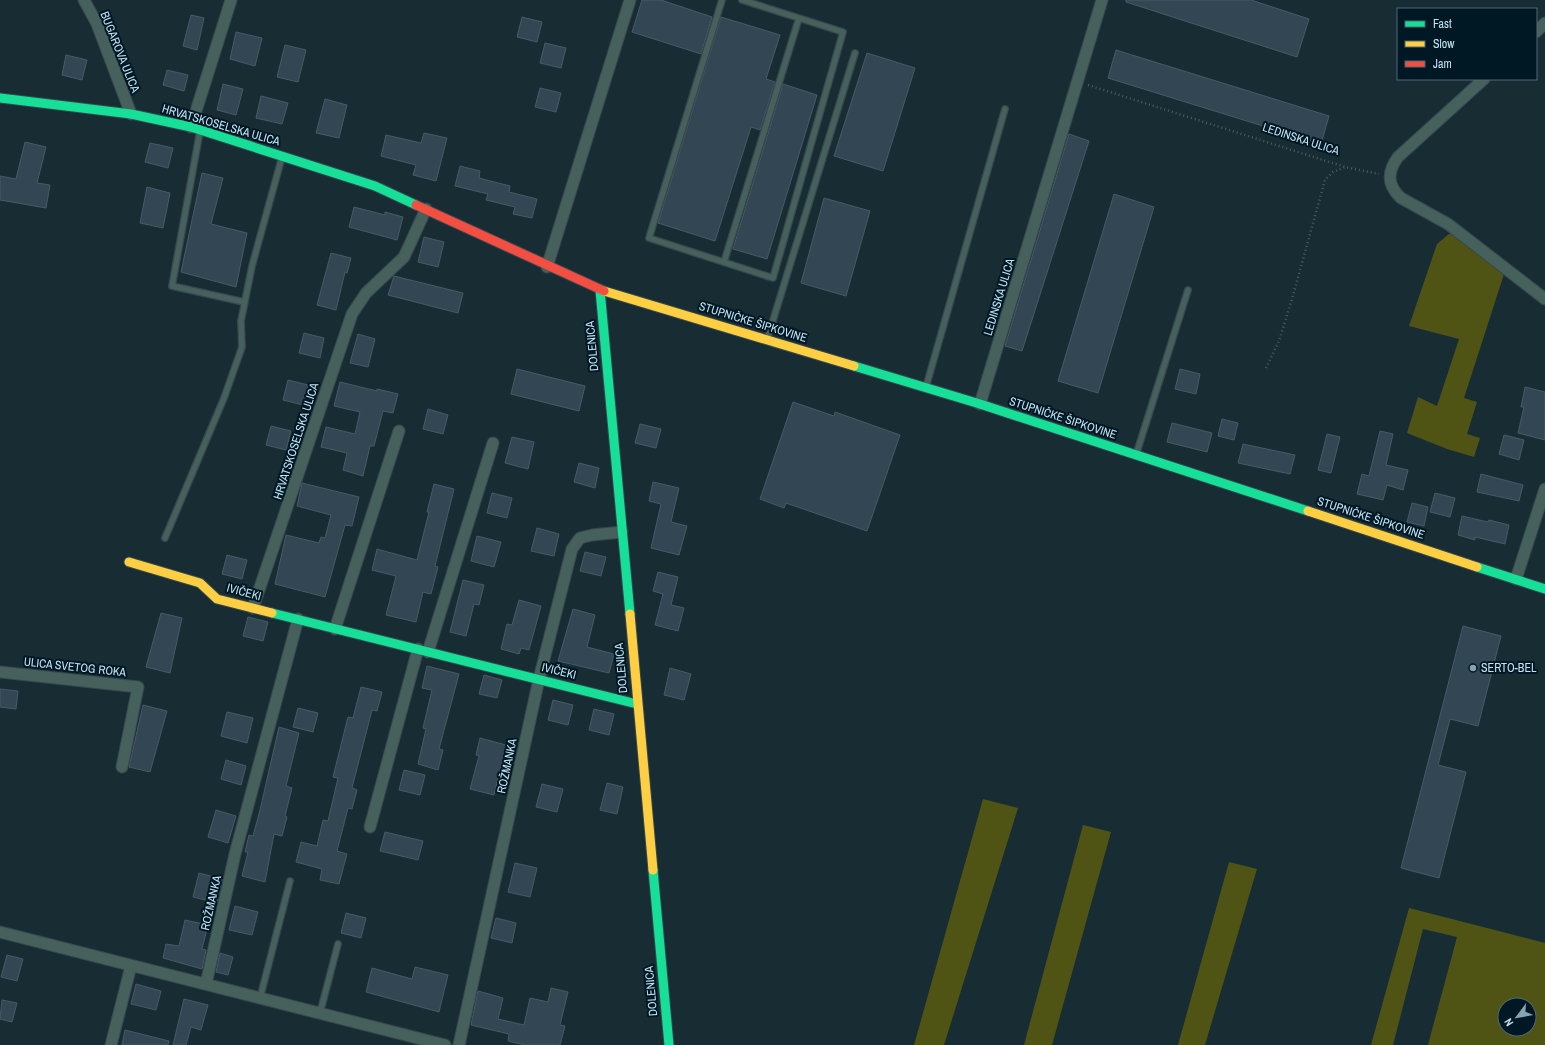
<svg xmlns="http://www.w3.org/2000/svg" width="1545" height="1045" font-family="'Archivo Narrow',sans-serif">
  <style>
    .green { fill: #4f5415; fill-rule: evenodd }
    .building { fill: #324653; stroke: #495a67 }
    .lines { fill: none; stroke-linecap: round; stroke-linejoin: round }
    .lane-casing { stroke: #364850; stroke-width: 8 }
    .street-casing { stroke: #364850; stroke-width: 13 }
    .fast-casing { stroke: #364850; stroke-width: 11 }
    .slow-casing { stroke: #364850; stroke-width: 11 }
    .jam-casing { stroke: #364850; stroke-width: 11 }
    .path { stroke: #495f60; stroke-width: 2.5; stroke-dasharray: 1 3; stroke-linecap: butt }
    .lane { stroke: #46605b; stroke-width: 5.5 }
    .street { stroke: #46605b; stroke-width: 11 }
    .fast { stroke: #16e098; stroke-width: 9 }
    .slow { stroke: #ffcf43; stroke-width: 9 }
    .jam { stroke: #f24e42; stroke-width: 9 }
    .poi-dot { fill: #86a3b1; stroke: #001824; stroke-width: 1.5 }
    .labels { text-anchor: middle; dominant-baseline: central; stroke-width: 4; stroke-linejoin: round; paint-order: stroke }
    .street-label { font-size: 12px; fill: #c2e3f4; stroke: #001824 }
    .poi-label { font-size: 12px; fill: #c2e3f4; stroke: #001824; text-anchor: start }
  </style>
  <rect width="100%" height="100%" fill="#182c34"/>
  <path class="green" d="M1449 234H1454L1504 274 1464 398 1477 402 1467 434 1480 438 1474 457 1447 449 1407 433 1418 397 1437 406 1459 339 1409 326 1437 244Z
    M983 799 1018 808 944 1045H914Z
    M1083 825 1111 832 1052 1045H1024Z
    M1229 862 1257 869 1205 1045H1178Z
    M1409 908 1545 943V1045H1428L1457 937 1423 929 1393 1045H1371ZM1505 1005H1529V1029H1505Z"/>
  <path class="building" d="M642 0H661L712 17 701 54 632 32Z
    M1126 0H1251L1309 19 1297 57 1126 2Z
    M191 15 204 18 197 50 183 46Z
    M522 17 542 22 537 42 517 37Z
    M721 17 780 35 766 79 775 82 760 130 751 127 715 241 658 223Z
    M236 32 262 38 255 66 230 59Z
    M545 43 566 48 561 68 540 63Z
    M285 45 306 50 298 82 277 77Z
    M1116 50 1329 116 1321 144 1108 78Z
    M867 53 915 68 883 171 834 156Z
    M66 55 87 60 82 80 62 75Z
    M167 70 188 75 184 91 163 85Z
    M223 84 243 89 236 115 217 110Z
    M783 84 817 95 767 259 733 249Z
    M540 88 561 93 556 112 535 107Z
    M261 96 288 103 282 124 256 118Z
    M325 99 347 105 339 138 316 133Z
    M424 133 447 138 436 181 413 175 416 165 381 156 386 135 421 143Z
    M1069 134 1089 141 1022 351 1005 346Z
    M25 142 46 147 37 183 50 185 46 208 0 200V176L16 179Z
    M150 143 173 148 168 168 145 162Z
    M460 166 480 171 479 178 510 186 509 192 537 199 532 218 513 214 515 207 486 200 488 194 455 186Z
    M202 173 223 178 211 224 247 233 236 287 181 272Z
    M147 187 170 193 163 228 140 223Z
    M1114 194 1154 207 1098 393 1058 381Z
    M824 198 870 211 846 296 801 283Z
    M354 207 385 215V212L403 217 397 240 349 227Z
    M424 237 444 242 438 267 418 262Z
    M331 253 351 258 347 273 345 272 336 310 317 305Z
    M394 276 463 293 458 313 388 295Z
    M304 333 324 338 320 358 299 353Z
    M358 334 375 339 368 367 350 363Z
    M517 369 585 386 579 411 511 394Z
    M1180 369 1200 374 1196 394 1175 389Z
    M288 380 308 385 303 405 283 400Z
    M340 382 377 391V389L398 394 393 413 383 411 374 446H370L363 476 343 470 347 453 321 447 326 427 355 434 360 412 334 406Z
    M1525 387 1545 392V440L1518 433 1524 407H1521Z
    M793 402 834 416 835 412 900 435 867 531 786 503 784 508 760 499Z
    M428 409 448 415 443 434 423 429Z
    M1222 419 1238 423 1234 440 1218 436Z
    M1172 423 1212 433 1207 452 1167 442Z
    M640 424 661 429 656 448 635 443Z
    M271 426 291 431 286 450 266 445Z
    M1380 431 1393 434 1386 465 1408 470 1403 490 1387 485 1383 500 1357 494 1362 474 1369 476Z
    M1327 434 1340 437 1331 473 1318 470Z
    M1504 435 1524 440 1519 460 1499 454Z
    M512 437 534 442 528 469 505 463Z
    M1243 444 1295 455 1290 474 1238 463Z
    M579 463 599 468 595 488 574 482Z
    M1481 474 1523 485 1519 501 1477 492Z
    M653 482 679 488 671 522 687 526 679 555 651 548 661 504 649 501Z
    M302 483 359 497 352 526 345 525 325 597 275 584 286 535 319 543 321 537 325 538 331 515 297 506Z
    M434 484 454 489 435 566 438 567 431 594 423 592 416 622 386 615 396 576 372 570 377 549 417 560 429 512H427Z
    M492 493 512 498 507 518 487 513Z
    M1435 493 1455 498 1450 517 1430 512Z
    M1412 503 1428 507 1424 526 1407 522Z
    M1462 516 1488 522 1489 520 1509 525 1505 544 1475 537V540L1458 535Z
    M537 528 559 534 554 556 531 551Z
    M477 536 501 542 494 567 471 561Z
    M585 552 606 557 601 576 580 571Z
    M227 555 247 560 242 579 222 574Z
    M658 572 678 577 671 605 684 608 678 631 655 625 663 594 653 591Z
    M463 580 484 585 479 605 474 604 466 636 450 632Z
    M519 600 541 606 529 650 521 648 519 654 501 649 507 624 512 625Z
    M573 609 595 615 587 647 614 654 609 673 558 661Z
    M161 613 182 618 170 673 146 667Z
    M248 617 268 622 263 641 243 636Z
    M1463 626 1501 636 1478 726 1450 719 1438 765 1466 772 1439 878 1401 868Z
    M427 666 459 674 439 749 443 750 438 770 418 764 426 729 423 728 432 690 422 688Z
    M670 668 691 674 684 700 664 695Z
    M484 675 502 680 497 698 479 694Z
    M361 687 382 692 377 711 372 710 352 788 357 790 352 809 348 808 337 851 347 854 339 884 320 880 322 869 296 862 301 842 317 846 323 820 328 821 338 778 333 777 348 717 353 718Z
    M0 689 18 691 16 709 0 707Z
    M553 700 573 705 568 725 548 720Z
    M143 705 167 711 150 772 129 767Z
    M298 708 318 713 313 732 293 727Z
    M594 709 614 714 609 735 589 730Z
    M227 712 253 718 247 743 221 736Z
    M279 727 299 733 286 786 292 788 285 816 287 817 282 836 274 834 265 882 242 876 248 852H245L249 835 253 836 260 810Z
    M480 738 506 745 494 795 470 789 479 756 476 755Z
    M226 760 246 766 241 785 221 779Z
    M404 770 425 775 420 795 399 790Z
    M607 783 623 787 617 814 600 810Z
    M542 784 563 789 557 812 536 807Z
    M216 810 236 816 228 843 208 837Z
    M385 832 423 841 418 860 380 851Z
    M515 863 537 868 530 897 508 892Z
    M199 873 222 879 217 903 193 897Z
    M235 906 258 912 252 935 229 930Z
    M346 913 366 918 361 938 341 933Z
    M496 918 516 923 512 943 491 938Z
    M185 920 208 925 202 949 206 950 202 969 163 958 166 944 179 946Z
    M220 953 233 957 228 975 216 972Z
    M7 955 23 959 17 981 1 977Z
    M415 967 448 975 439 1012 366 992 372 968 412 979Z
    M136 984 161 991 156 1010 131 1004Z
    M551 988 568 992 560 1025 565 1026 560 1045H525L508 1041 509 1034 471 1025 478 991 503 998 498 1019 524 1025 530 998 548 1002Z
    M184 999 208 1005 201 1030 191 1027 186 1045H173Z
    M2 1000 17 1003 12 1022 0 1019Z
    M125 1030 169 1041 168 1045H122Z"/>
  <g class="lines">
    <defs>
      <path id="lane" d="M722 0 649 238 773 278 843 32 742 0
        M200 131 172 286 244 302
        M724 262 799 18
        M767 340 855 53
        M926 387 1005 109
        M1136 455 1188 290
        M165 538 224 398 242 347 241 321 252 266 282 157
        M260 998 290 881
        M320 1013 338 944"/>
      <path id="street" d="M84 0 97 24 131 114
        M1536 32 1545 23
        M1484 79 1398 157C1387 172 1387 185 1401 198L1448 224 1545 299
        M191 127 231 0
        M547 267 630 0
        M980 404 1102 0
        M1516 579 1545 489
        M253 608 352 314 366 293 404 257 426 209
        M335 629 399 431
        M428 652 493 443
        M0 672 138 687 122 767
        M370 827 418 649
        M0 932 445 1045
        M206 984 235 854 298 619
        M111 1045 131 966
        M459 1045 539 679 572 549 580 538 592 535 622 532"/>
      <path id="fast" d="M0 98 131 114 191 127 375 186 416 205
        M600 290 630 614
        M854 366 980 404 1308 511
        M1477 567 1545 589
        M272 613 637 704
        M653 870 669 1045"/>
      <path id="slow" d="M604 291 854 366
        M1308 511 1477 567
        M129 562 200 583 217 599 272 613
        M630 614 653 870"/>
      <path id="jam" d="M416 205 604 291"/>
    </defs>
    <use href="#lane" class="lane-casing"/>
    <use href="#street" class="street-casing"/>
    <use href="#fast" class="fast-casing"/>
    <use href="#slow" class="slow-casing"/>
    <use href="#jam" class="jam-casing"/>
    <path class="path" d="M1088 85 1345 167 1379 174
      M1266 368 1279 341 1292 299 1325 180 1333 172 1345 167"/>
    <use href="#lane" class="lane"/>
    <use href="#street" class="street"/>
    <use href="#fast" class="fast"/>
    <use href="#slow" class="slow"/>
    <use href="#jam" class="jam"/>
  </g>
  <circle class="poi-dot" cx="1473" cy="668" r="4"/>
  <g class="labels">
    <g class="street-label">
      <text transform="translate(120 52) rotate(68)">BUGAROVA ULICA</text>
      <text transform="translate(221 125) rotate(16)">HRVATSKOSELSKA ULICA</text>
      <text transform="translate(1301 139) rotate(18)">LEDINSKA ULICA</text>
      <text transform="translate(999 297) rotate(-73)">LEDINSKA ULICA</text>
      <text transform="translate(753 322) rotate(17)">STUPNIČKE ŠIPKOVINE</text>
      <text transform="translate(592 346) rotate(-95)">DOLENICA</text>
      <text transform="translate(1063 418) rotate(18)">STUPNIČKE ŠIPKOVINE</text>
      <text transform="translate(296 441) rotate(-72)">HRVATSKOSELSKA ULICA</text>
      <text transform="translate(1371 518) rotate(18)">STUPNIČKE ŠIPKOVINE</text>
      <text transform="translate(244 592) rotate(15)">IVIČEKI</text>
      <text transform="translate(75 667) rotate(6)">ULICA SVETOG ROKA</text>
      <text transform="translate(621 668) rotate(-95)">DOLENICA</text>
      <text transform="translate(559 671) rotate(14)">IVIČEKI</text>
      <text transform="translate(507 766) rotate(-78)">ROŽMANKA</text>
      <text transform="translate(211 903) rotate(-77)">ROŽMANKA</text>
      <text transform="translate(651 991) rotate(-95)">DOLENICA</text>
    </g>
    <g class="poi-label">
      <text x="1481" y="668">SERTO-BEL</text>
    </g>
  </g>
  <rect x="1397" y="8" width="140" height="72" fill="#001824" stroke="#4e6977"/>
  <rect x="1405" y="21" width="20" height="6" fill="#16e098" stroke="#4e6977"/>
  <text x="1433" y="28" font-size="12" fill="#c2e3f4">Fast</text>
  <rect x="1405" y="41" width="20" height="6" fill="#ffcf43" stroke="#4e6977"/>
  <text x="1433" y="48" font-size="12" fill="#c2e3f4">Slow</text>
  <rect x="1405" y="61" width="20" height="6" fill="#f24e42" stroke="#4e6977"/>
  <text x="1433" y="68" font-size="12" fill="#c2e3f4">Jam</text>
  <g transform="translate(1517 1017) rotate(238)"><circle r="19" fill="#001824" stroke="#4e6977"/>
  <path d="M0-3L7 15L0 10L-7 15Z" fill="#86a3b1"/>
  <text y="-6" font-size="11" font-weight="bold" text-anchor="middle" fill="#c2e3f4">N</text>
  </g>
</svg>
